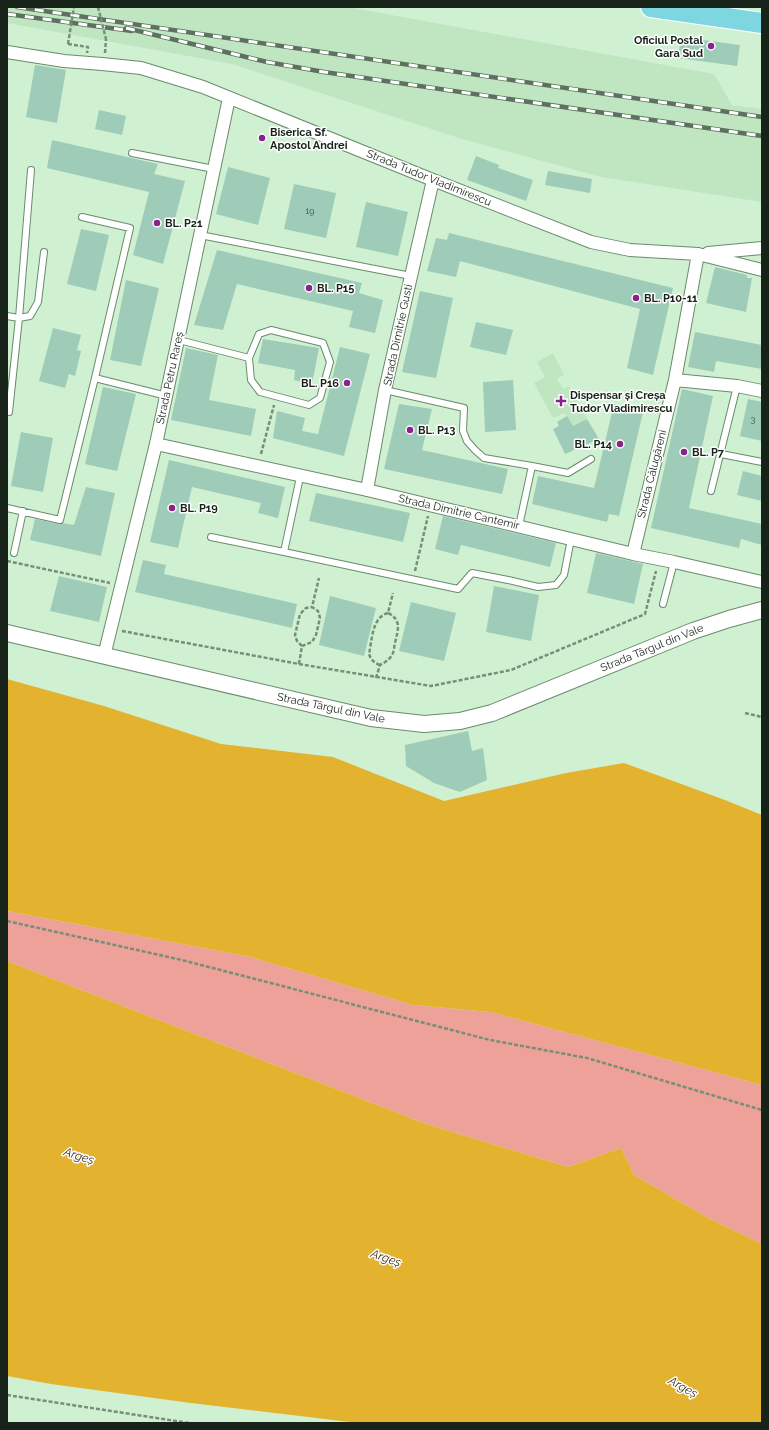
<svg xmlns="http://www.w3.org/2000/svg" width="769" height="1430" font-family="Raleway,sans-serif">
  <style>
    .built { fill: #bfe6c1 }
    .green { fill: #eda199 }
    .water { fill: #e3b22f }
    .building { fill: #9eccb8 }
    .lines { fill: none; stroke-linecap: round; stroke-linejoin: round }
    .service-casing { stroke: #6b8a6d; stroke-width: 8 }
    .minor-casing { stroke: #6b8a6d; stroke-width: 14 }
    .tertiary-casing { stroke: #6b8a6d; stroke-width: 18 }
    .primary-casing { stroke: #fff; stroke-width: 22 }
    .path { stroke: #778e78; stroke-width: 2.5; stroke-dasharray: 4 2; stroke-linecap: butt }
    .service { stroke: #fff; stroke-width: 6 }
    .minor { stroke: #fff; stroke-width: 12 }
    .tertiary { stroke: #fff; stroke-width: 16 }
    .primary { stroke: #7ed7e0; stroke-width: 20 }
    .rail-casing { stroke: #5d715e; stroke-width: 4.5 }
    .rail { stroke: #fff; stroke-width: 3; stroke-dasharray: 9; stroke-linecap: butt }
    .path-bridge { stroke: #778e78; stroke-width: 2.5; stroke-dasharray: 4 2; stroke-linecap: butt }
    .poi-dot { fill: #88238b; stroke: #fff; stroke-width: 1.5 }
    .labels { text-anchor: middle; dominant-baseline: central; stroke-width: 3; stroke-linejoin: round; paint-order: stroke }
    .number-label { font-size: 9px; fill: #394d40 }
    .poi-label { font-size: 11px; font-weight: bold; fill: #172318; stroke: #fff; text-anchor: start }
    .street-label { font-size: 11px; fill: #172318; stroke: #fff }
    .water-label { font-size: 12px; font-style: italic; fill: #372e19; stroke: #fff }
  </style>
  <rect width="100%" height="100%" fill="#cff1d1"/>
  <path class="built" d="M7 7H348L714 74 732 105 762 109V202L601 177 462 139 232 64 7 23Z
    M553 353 564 375 557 379 563 389 569 386 587 419 573 426 565 413 553 418 534 383 545 377 537 362Z"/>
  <path class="green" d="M7 911 251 957 413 1005 490 1012 762 1085V1244L712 1220 634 1175 621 1148 568 1167 426 1124 7 961Z"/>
  <path class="water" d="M7 679 104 706 221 744 333 757 444 801 566 773 624 763 725 800 762 815V1085L490 1012 413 1005 251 957 7 911Z
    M7 961 426 1124 568 1167 621 1148 634 1175 712 1220 762 1244V1423H358L191 1403 51 1384 7 1376Z"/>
  <path class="building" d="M681 37 740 45 737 66 678 58Z
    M35 65 66 70 57 123 26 117Z
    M99 110 126 116 122 135 95 129Z
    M52 140 158 164 154 174 185 181 163 264 133 255 149 192 47 168Z
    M476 156 499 165 498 168 533 180 526 201 467 180Z
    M228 167 270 178 258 225 216 214Z
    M548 171 592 179 590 193 545 185Z
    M294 184 336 193 326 238 284 229Z
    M366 202 408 212 398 256 356 247Z
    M81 229 109 235 96 291 67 284Z
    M449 233 673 288 653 375 627 368 640 309 460 261 456 277 427 271 436 238 447 240Z
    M217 250 362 283 359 293 383 300 375 333 349 327 353 311 237 284 223 330 194 325Z
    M715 267 747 275V278H752L746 312 706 303Z
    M126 280 159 288 141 366 110 360Z
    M420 291 453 298 436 378 402 372Z
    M476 322 513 330 506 355 470 347Z
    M53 328 81 335 77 350 81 351 75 376 69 374 65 388 39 381Z
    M695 332 762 345V369L716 361 714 372 688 367Z
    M263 339 319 348 312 384 294 380 295 370 258 363Z
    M340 347 370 354 344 456 273 438 277 411 305 418 302 431 318 434Z
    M186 348 218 355 209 400 256 409 251 436 171 420Z
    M513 380 516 430 485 432 483 382Z
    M103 387 136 394 117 471 85 464Z
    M682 389 713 396 689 508 762 524V545L741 539 739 548 651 528Z
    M748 399 762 402V441L740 436Z
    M399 404 432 409 422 450 508 469 502 494 384 469Z
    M614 404 643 412 619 516 609 514 607 522 532 504 538 476 594 488Z
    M567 416 573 426 587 419 599 439 565 454 553 429 559 426 557 422Z
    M21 432 53 438 43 492 11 486Z
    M169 460 285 487 278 518 258 513 261 503 192 487 178 548 150 542Z
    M743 471 762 476V501L737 495Z
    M86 487 115 493 101 556 30 540 35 519 59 524 63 523 74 525Z
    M316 493 410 513 403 542 309 521Z
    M443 516 556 543 550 567 461 545 458 555 435 549Z
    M596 553 643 564 634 604 587 593Z
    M143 560 166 565 164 574 297 604 292 628 135 592Z
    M59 576 107 587 99 622 50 611Z
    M494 586 539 595 531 641 486 632Z
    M330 596 376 608 364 656 319 645Z
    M411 602 456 613 444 661 399 651Z
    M468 731 472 751 483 748 487 780 460 792 434 783 406 766 405 745Z"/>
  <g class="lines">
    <defs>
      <path id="service" d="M132 153 214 169
        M82 217 130 228 95 378
        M200 235 411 276
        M7 316 19 318 30 316 38 302 44 252
        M271 330 323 343 330 362 320 398 309 405 260 392 251 380 249 358 259 334Z
        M179 340 249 358
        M385 390 464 408 463 431 467 441 475 450 484 458 532 466
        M9 412 19 318 31 170
        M721 454 762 462
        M711 491 737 386
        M7 508 60 520 95 378 167 396
        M519 526 532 466 568 473 591 459
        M211 537 284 552 458 589 472 573 508 580 538 587 556 585 564 575 571 539
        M284 552 300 477
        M14 553 23 511
        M663 604 674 562"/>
      <path id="minor" d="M7 52 64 61 102 64 141 68 203 87 433 180 591 242 630 250 698 254 762 270
        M708 253 762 248
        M675 380 737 386 762 391
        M156 444 367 490 633 554 674 562 762 582
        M367 490 385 390 433 180
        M633 554 675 380 698 254
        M104 656 156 444 229 98"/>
      <path id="tertiary" d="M7 633 371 718 424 724 460 721 492 713 693 631 729 619 762 610"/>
      <path id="primary" d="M651 7 762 23"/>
    </defs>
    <use href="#service" class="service-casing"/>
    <use href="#minor" class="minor-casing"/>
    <use href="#tertiary" class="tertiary-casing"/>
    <use href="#primary" class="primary-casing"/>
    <path class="path" d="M68 44 88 47 87 53
      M105 53 106 39
      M261 454 274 405
      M7 561 110 583
      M415 571 428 516
      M122 631 299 664 431 686 511 670 645 614 656 571
      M302 646 297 641 295 635 300 614 306 608 312 607
      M299 664 302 646 312 642 316 635 320 618 318 611 312 607 319 578
      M380 665C374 663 371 660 369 654 372 640 372 617 388 613
      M376 678 380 665C384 663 389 660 392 655 394 652 394 647 395 643 398 630 402 620 388 613L393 593
      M745 713 762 717
      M7 921 182 960 490 1040 587 1058 762 1110
      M7 1395 189 1423"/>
    <use href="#service" class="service"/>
    <use href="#minor" class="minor"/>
    <use href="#tertiary" class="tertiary"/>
    <use href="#primary" class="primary"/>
    <defs>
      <path id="rail" d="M17 7 762 117
        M7 14 132 31
        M126 28 267 62 324 72 762 136"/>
    </defs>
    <use href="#rail" class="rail-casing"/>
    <use href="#rail" class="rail"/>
    <path class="path-bridge" d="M98 7 106 39
      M68 44 74 7"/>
  </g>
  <g class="poi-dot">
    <circle cx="711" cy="46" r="4"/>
    <circle cx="262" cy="138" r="4"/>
    <circle cx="157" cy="223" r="4"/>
    <circle cx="309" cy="288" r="4"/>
    <circle cx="636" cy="298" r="4"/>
    <circle cx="347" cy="383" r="4"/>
    <path d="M559 395h4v4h4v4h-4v4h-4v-4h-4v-4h4z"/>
    <circle cx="410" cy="430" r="4"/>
    <circle cx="620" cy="444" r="4"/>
    <circle cx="684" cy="452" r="4"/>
    <circle cx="172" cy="508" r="4"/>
  </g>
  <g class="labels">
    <g class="number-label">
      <text x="310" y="211">19</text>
      <text x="753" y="419">3</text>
    </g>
    <g class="poi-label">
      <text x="703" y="40" text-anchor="end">Oficiul Postal<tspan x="703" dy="13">Gara Sud</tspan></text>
      <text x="270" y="132">Biserica Sf.<tspan x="270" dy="13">Apostol Andrei</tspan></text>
      <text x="165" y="223">BL. P21</text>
      <text x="317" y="288">BL. P15</text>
      <text x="644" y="298">BL. P10-11</text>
      <text x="339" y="383" text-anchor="end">BL. P16</text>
      <text x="570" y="395">Dispensar și Creșa<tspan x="570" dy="13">Tudor Vladimirescu</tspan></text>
      <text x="418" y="430">BL. P13</text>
      <text x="612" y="444" text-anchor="end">BL. P14</text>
      <text x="692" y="452">BL. P7</text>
      <text x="180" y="508">BL. P19</text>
    </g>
    <g class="street-label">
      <text transform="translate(429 178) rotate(22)">Strada Tudor Vladimirescu</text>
      <text transform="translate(398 335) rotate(-78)">Strada Dimitrie Gusti</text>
      <text transform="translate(170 378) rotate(-78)">Strada Petru Rareș</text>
      <text transform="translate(652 474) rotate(-76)">Strada Călugăreni</text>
      <text transform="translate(459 512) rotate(13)">Strada Dimitrie Cantemir</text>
      <text transform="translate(652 648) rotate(-22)">Strada Târgul din Vale</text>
      <text transform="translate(331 708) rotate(12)">Strada Târgul din Vale</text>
    </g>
    <g class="water-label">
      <text transform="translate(79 1156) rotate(18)">Argeș</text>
      <text transform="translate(386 1258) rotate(19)">Argeș</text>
      <text transform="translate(683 1387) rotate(29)">Argeș</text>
    </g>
  </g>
  <rect width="769" height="1430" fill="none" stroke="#172318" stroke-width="16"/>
</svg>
